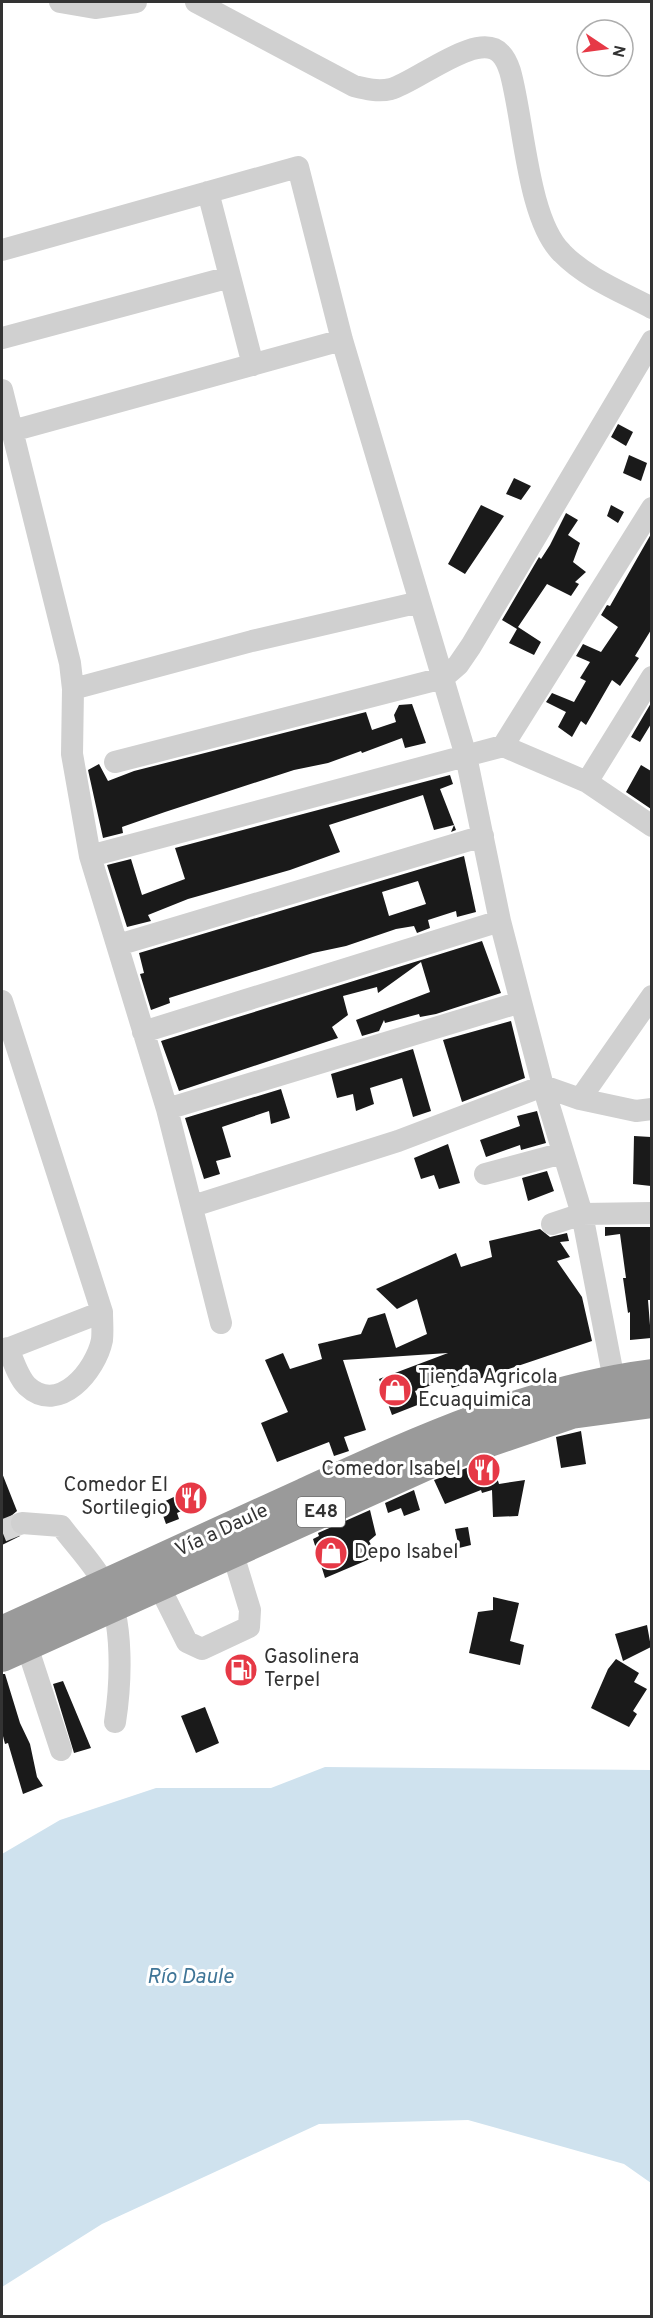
<svg xmlns="http://www.w3.org/2000/svg" width="653" height="2318" font-family="Overpass,sans-serif">
  <style>
    .water { fill: #cfe2ee }
    .building { fill: #1a1a1a; fill-rule: evenodd }
    .lines { fill: none; stroke-linecap: round; stroke-linejoin: round }
    .minor-tunnel { stroke: #d6d6d6; stroke-width: 22; stroke-dasharray: 22 11; stroke-linecap: butt }
    .minor { stroke: #d0d0d0; stroke-width: 22 }
    .highway { stroke: #9a9a9a; stroke-width: 32 }
    .labels { text-anchor: middle; dominant-baseline: central; stroke-width: 6; stroke-linejoin: round; paint-order: stroke }
    .shield { fill: #fff; stroke: #707070; stroke-width: 1.5 }
    .shield-label { font-size: 18px; font-weight: bold; fill: #333 }
    .poi-label { font-size: 20px; fill: #333; stroke: #fff; text-anchor: start }
    .street-label { font-size: 20px; fill: #333; stroke: #fff }
    .water-label { font-size: 21px; font-style: italic; fill: #3f7597; stroke: #fff }
  </style>
  <rect width="100%" height="100%" fill="#fff"/>
  <path class="water" d="M325 1767 651 1770V2183L624 2164 468 2120 319 2124 102 2224 2 2287V1854L60 1820 156 1788H271Z"/>
  <path class="building" d="M618 424 633 432 626 446 611 437Z
    M629 455 647 463 641 481 623 473Z
    M514 478 531 486 521 500 506 494Z
    M481 505 504 516 465 574 448 564Z
    M611 505 624 512 618 523 607 516Z
    M566 513 578 520 568 535 580 543 573 562 586 572 575 582 579 584 571 596 547 584 518 627 541 642 534 655 509 643 517 629 502 620 539 557 541 559 550 545Z
    M651 534V630L635 656 639 658 620 686 612 680 586 725 581 721 572 737 558 727 566 712 546 702 552 693 574 702 586 681 580 678 590 662 576 656 583 644 601 652 618 627 601 615 607 605 610 606Z
    M651 703V724L640 742 631 737Z
    M412 704 426 743 405 748 402 738 362 753 361 751 328 763 294 770 165 812 122 827 123 833 103 838 88 770 99 764 108 781 134 771 366 712 372 730 396 722 394 715 399 705Z
    M641 765 651 771V809L626 792Z
    M450 775 453 784 440 789 456 830 451 832 454 825 434 830 423 795 329 825 340 852 290 870 188 899 148 915 151 921 127 927 107 865 131 859 142 895 185 879 175 848Z
    M464 856 476 912 457 917 456 911 428 920 430 928 417 933 414 926 396 929 346 946 313 953 169 998 170 1003 151 1010 140 974 144 973 139 953ZM418 881 426 904 389 916 382 892Z
    M482 941 501 993 436 1014 420 1017 419 1014 385 1023 384 1020 379 1031 362 1036 356 1020 430 992 421 962 378 993 377 987 343 996 348 1015 332 1027 338 1038 179 1091 161 1041Z
    M511 1021 525 1078 462 1102 443 1040Z
    M413 1049 431 1111 413 1117 402 1078 370 1088 374 1104 356 1111 353 1094 337 1098 331 1074Z
    M281 1089 290 1118 271 1124 269 1111 222 1127 231 1157 216 1161 220 1174 204 1179 185 1118Z
    M537 1111 546 1143 521 1150 520 1145 486 1157 480 1140 520 1126 517 1116Z
    M634 1136 651 1137V1186L633 1184Z
    M448 1144 460 1183 439 1189 434 1175 421 1179 414 1158Z
    M547 1171 554 1191 528 1201 522 1178Z
    M605 1227H651V1300H648L651 1338 630 1340V1312L628 1313 623 1278H626L620 1234 605 1236Z
    M540 1229 550 1237 567 1233 569 1241 560 1242 570 1257 557 1261 582 1297 592 1341 452 1388 448 1379 415 1391 420 1404 392 1415 379 1379 448 1353 343 1360 366 1430 344 1437 349 1451 334 1456 329 1442 277 1462 261 1423 288 1412 265 1360 283 1353 290 1369 322 1359 318 1344 361 1334 368 1318 385 1313 396 1348 427 1334 417 1299 397 1309 376 1289 456 1253 461 1267 492 1257 489 1241Z
    M581 1431 586 1464 561 1468 556 1437Z
    M491 1459 499 1484 525 1480 518 1516 493 1517 492 1490 482 1493 481 1490 445 1504 434 1480Z
    M2 1473 17 1511 11 1516 10 1528 20 1536 2 1545Z
    M195 1487 201 1502 177 1513 179 1519 166 1524 159 1504Z
    M414 1490 420 1510 404 1516 401 1508 388 1513 385 1503Z
    M370 1510 376 1535 369 1541 377 1556 325 1578 313 1539 319 1536 318 1533Z
    M468 1527 471 1545 459 1548 455 1529Z
    M493 1597 519 1603 510 1641 524 1645 520 1665 469 1653 478 1612 493 1610Z
    M647 1625 651 1647 623 1661 615 1634Z
    M616 1659 639 1673 634 1682 647 1689 633 1711 637 1714 629 1727 591 1708 608 1669Z
    M2 1674H5L20 1723 30 1744 37 1777 43 1786 23 1794 8 1743 5 1744 2 1732Z
    M63 1681 91 1748 74 1753 53 1684Z
    M205 1707 219 1743 196 1753 181 1716Z"/>
  <g class="lines">
    <path class="minor-tunnel" d="M2 1531 22 1523"/>
    <path class="minor" d="M60 2 95 8 136 2
      M196 2 354 86C366 89 378 92 391 89 417 82 479 29 501 54 505 58 508 65 510 71 524 120 527 219 562 253 586 278 622 292 652 308
      M208 192 253 365
      M2 250 298 167 342 340 466 756 500 921 521 1002 543 1086 582 1214 614 1380
      M2 338 230 277
      M2 390 70 663 73 689 72 754 90 856 167 1109 221 1323
      M12 431 342 340
      M73 689 252 641 420 602
      M503 746 652 508
      M115 762 443 678 458 665 471 646 652 341
      M587 782 652 677
      M90 856 503 746 587 782 652 826
      M118 945 483 836
      M2 1001 102 1312C102 1321 103 1331 102 1340 96 1370 59 1416 27 1386 18 1377 13 1360 8 1348
      M143 1032 500 921
      M580 1099 652 996
      M167 1109 521 1002
      M485 1174 563 1153
      M193 1206 398 1141 543 1086 580 1099 636 1111 652 1109
      M552 1224 582 1214 652 1213
      M2 1351 102 1312
      M22 1523 61 1526C75 1545 94 1564 105 1585 124 1620 121 1684 115 1722
      M152 1572 187 1642 202 1649 249 1627 250 1610 228 1538
      M22 1631 61 1750"/>
    <path class="highway" d="M2 1632C103 1586 203 1540 304 1494 416 1443 528 1391 652 1375
      M2 1656 445 1456 571 1413 652 1402"/>
  </g>
  <defs>
    <symbol id="shop-disc" viewBox="-11 -11 22 22"><circle r="9.5" fill="#e63946" stroke="#fff"/><path d="M-5-2.5h2.3a2.7 3.5 0 0 1 5.4 0H5L5.5 6h-11ZM-1.5-2.5h3a1.5 2.3 0 0 0-3 0Z" fill="#fff"/></symbol>
    <symbol id="restaurant-disc" viewBox="-11 -11 22 22"><circle r="9.5" fill="#e63946" stroke="#fff"/><path d="M-5-6h1v4h1v-4h1v4h1v-4h1v5L-1.5 .5V6h-2V.5L-5-1ZM5-6V6H3V1.5H1.5Q1.5-4 5-6Z" fill="#fff"/></symbol>
    <symbol id="fuel-disc" viewBox="-11 -11 22 22"><circle r="9.5" fill="#e63946" stroke="#fff"/><path d="M-5.5-6h7V0h2V4h1.3V-2.5L3-4.5l.8-.8L6-3V5H2.5V1h-1V6h-7ZM-4.2-4.7v3.2H.2V-4.7Z" fill="#fff"/></symbol>
  </defs>
  <g fill-rule="evenodd">
    <use href="#shop-disc" x="376" y="1371" width="38" height="38"/>
    <use href="#restaurant-disc" x="465" y="1451" width="38" height="38"/>
    <use href="#restaurant-disc" x="172" y="1479" width="38" height="38"/>
    <use href="#shop-disc" x="312" y="1534" width="38" height="38"/>
    <use href="#fuel-disc" x="222" y="1651" width="38" height="38"/>
  </g>
  <g class="labels">
    <rect class="shield" x="297" y="1497" width="48" height="30" rx="4.5"/>
    <g class="shield-label">
      <text x="321" y="1512">E48</text>
    </g>
    <g class="poi-label">
      <text x="418" y="1378">Tienda Agricola<tspan x="418" dy="23">Ecuaquimica</tspan></text>
      <text x="461" y="1470" text-anchor="end">Comedor Isabel</text>
      <text x="168" y="1486" text-anchor="end">Comedor El<tspan x="168" dy="23">Sortilegio</tspan></text>
      <text x="354" y="1553">Depo Isabel</text>
      <text x="264" y="1658">Gasolinera<tspan x="264" dy="23">Terpel</tspan></text>
    </g>
    <g class="street-label">
      <text transform="translate(222 1531) rotate(-25)">Vía a Daule</text>
    </g>
    <g class="water-label">
      <text x="190" y="1977">Río Daule</text>
    </g>
  </g>
  <rect width="653" height="2318" fill="none" stroke="#333333" stroke-width="6"/>
  <g transform="translate(605 48) rotate(103)"><circle r="28" fill="#ffffff" stroke="#adadad" stroke-width="1.5"/>
  <path d="M0-4.5L10 22L0 15L-10 22Z" fill="#e63946"/>
  <text y="-9" font-size="16" font-weight="bold" text-anchor="middle" fill="#333333">N</text>
  </g>
</svg>
